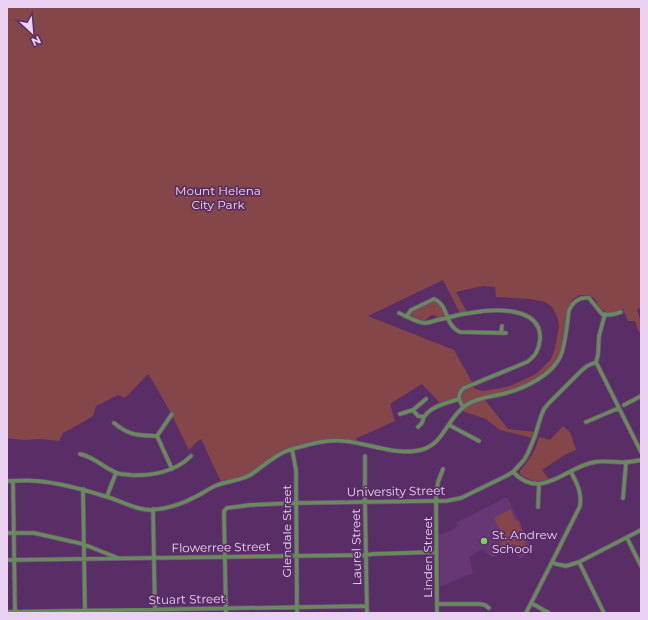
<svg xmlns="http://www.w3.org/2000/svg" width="648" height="620" font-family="Montserrat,sans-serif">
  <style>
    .built { fill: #673675 }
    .green { fill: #854649 }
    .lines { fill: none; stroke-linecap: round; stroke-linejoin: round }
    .street-casing { stroke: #734b7f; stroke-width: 5 }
    .street { stroke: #668c59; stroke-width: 3.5 }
    .poi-dot { fill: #79d157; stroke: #592d66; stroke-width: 1.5 }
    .labels { text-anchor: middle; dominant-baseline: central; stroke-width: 3.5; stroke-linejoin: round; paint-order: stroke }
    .park-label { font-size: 12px; fill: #f6d9d9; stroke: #592d66 }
    .street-label { font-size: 12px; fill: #ead1f2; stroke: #592d66 }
    .poi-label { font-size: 12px; fill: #ead1f2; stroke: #592d66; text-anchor: start }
  </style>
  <rect width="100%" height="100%" fill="#592d66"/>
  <path class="built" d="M507 497 534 551 520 559 512 547 492 558 483 549 469 557 473 573 440 587 439 535 452 530 457 526 456 523Z"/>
  <path class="green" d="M7 7H641V308L637 309 641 323V334L638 330 635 321H628L623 309 614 313 606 312 601 309 594 298 588 295H580L573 299 568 307 560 352C551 375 526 386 503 392 494 395 485 395 476 398 472 400 469 402 465 404L462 402C459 392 466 390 473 386L475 389 483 391 501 388 510 386 536 374 551 359 555 348 559 327 558 319 553 308 545 302 530 299 496 297 495 287 482 286 456 292 467 312 460 313 443 280 368 316 454 350 472 382C461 386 460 388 456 399L440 403 422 384 390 404 395 421 357 438 355 441 344 439 331 440 289 449 248 474 221 482 201 439 198 441 189 450C176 424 164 398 148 374L125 398 118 395 96 406 93 416 78 425 63 433 59 441 41 439 23 440 7 438Z
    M434 301 438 303 444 313 443 317 439 318C430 311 430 318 424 321L411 316V313L412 311Z
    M485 400 508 429 535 432 533 438 500 430 486 419 462 411C468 404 476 402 485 400Z
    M563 426 570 432 576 450 566 454 542 470 550 480C539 483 529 481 520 474V471C530 459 535 452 539 437L550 440Z
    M511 509 514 519 519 521 527 548 520 552 514 544 506 548 507 550 500 554 496 545 505 540 494 518Z"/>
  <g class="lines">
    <defs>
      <path id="street" d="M399 313C406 316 418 323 425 323 429 323 433 321 437 320 448 318 459 314 470 313 490 309 542 305 540 339 539 349 536 356 527 362L464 388C457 394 458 401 464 407
        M605 314 599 336 598 355 596 362 641 452
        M407 316 411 310 434 299C449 305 444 325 460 332L506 333
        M501 333 502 326
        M624 405 641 396
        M413 410 418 416 424 417C431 406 447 403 459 399
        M400 414 413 410 426 399
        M586 422 619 408
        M114 423C130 436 137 435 157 436L172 414
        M449 425 479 441
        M418 427 422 423 424 417
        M157 436 172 469
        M292 449 296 470 297 613
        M80 454C94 457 103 467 115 472 120 475 125 474 131 475 151 476 175 472 191 456
        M365 456V502L367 613
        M513 472C542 502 566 466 595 462 605 460 615 463 626 462 631 462 636 461 641 460
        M7 481C17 481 27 480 37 481 59 483 82 489 104 496 120 500 134 510 151 510 166 509 182 504 195 497 202 494 208 489 215 486 226 481 239 481 250 475 263 467 274 455 289 450 306 445 326 439 344 441 367 443 391 454 415 451 444 448 445 420 465 406 476 398 489 397 502 394 523 389 555 375 562 352 566 339 567 324 569 310 574 301 579 297 589 298L602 314C609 316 615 314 621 312
        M13 481 15 612
        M83 489 85 613
        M107 496 116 473
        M623 498 626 463
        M538 507 539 484
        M153 509 155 613
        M7 533H34L83 544 118 558
        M627 538 641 566
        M7 560 366 555 373 554 436 552
        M552 562 556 564 566 566 579 562 641 530
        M579 562 604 613
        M531 603 549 613
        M437 604H480L485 605 489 608
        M7 612 367 606
        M226 613 224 514V511L227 508 250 505 296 503 431 501H446L461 498 504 477 513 472 524 460 528 453 535 436 541 416 544 409 549 403 581 371 587 366 596 362
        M437 613 436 495 438 482 443 469
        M526 613 552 562 580 506C582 492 577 484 571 472"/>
    </defs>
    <use href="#street" class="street-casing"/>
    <use href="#street" class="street"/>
  </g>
  <circle class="poi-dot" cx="484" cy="541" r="4"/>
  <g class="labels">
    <g class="park-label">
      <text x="218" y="190">Mount Helena<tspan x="218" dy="14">City Park</tspan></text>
    </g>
    <g class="street-label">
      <text transform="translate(396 491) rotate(-1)">University Street</text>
      <text transform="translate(286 531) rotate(-90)">Glendale Street</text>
      <text transform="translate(221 547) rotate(-1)">Flowerree Street</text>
      <text transform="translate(356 547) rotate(-91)">Laurel Street</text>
      <text transform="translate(427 557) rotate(-90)">Linden Street</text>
      <text transform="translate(187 599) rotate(-1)">Stuart Street</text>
    </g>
    <g class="poi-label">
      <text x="492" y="534">St. Andrew<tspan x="492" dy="14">School</tspan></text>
    </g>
  </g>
  <rect width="648" height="620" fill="none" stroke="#ead1f2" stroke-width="16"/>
  <g transform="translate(32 32) rotate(154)" stroke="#592d66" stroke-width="3" paint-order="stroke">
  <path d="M0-3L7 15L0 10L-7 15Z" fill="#ead1f2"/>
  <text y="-6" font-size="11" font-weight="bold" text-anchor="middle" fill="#ead1f2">N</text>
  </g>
</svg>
